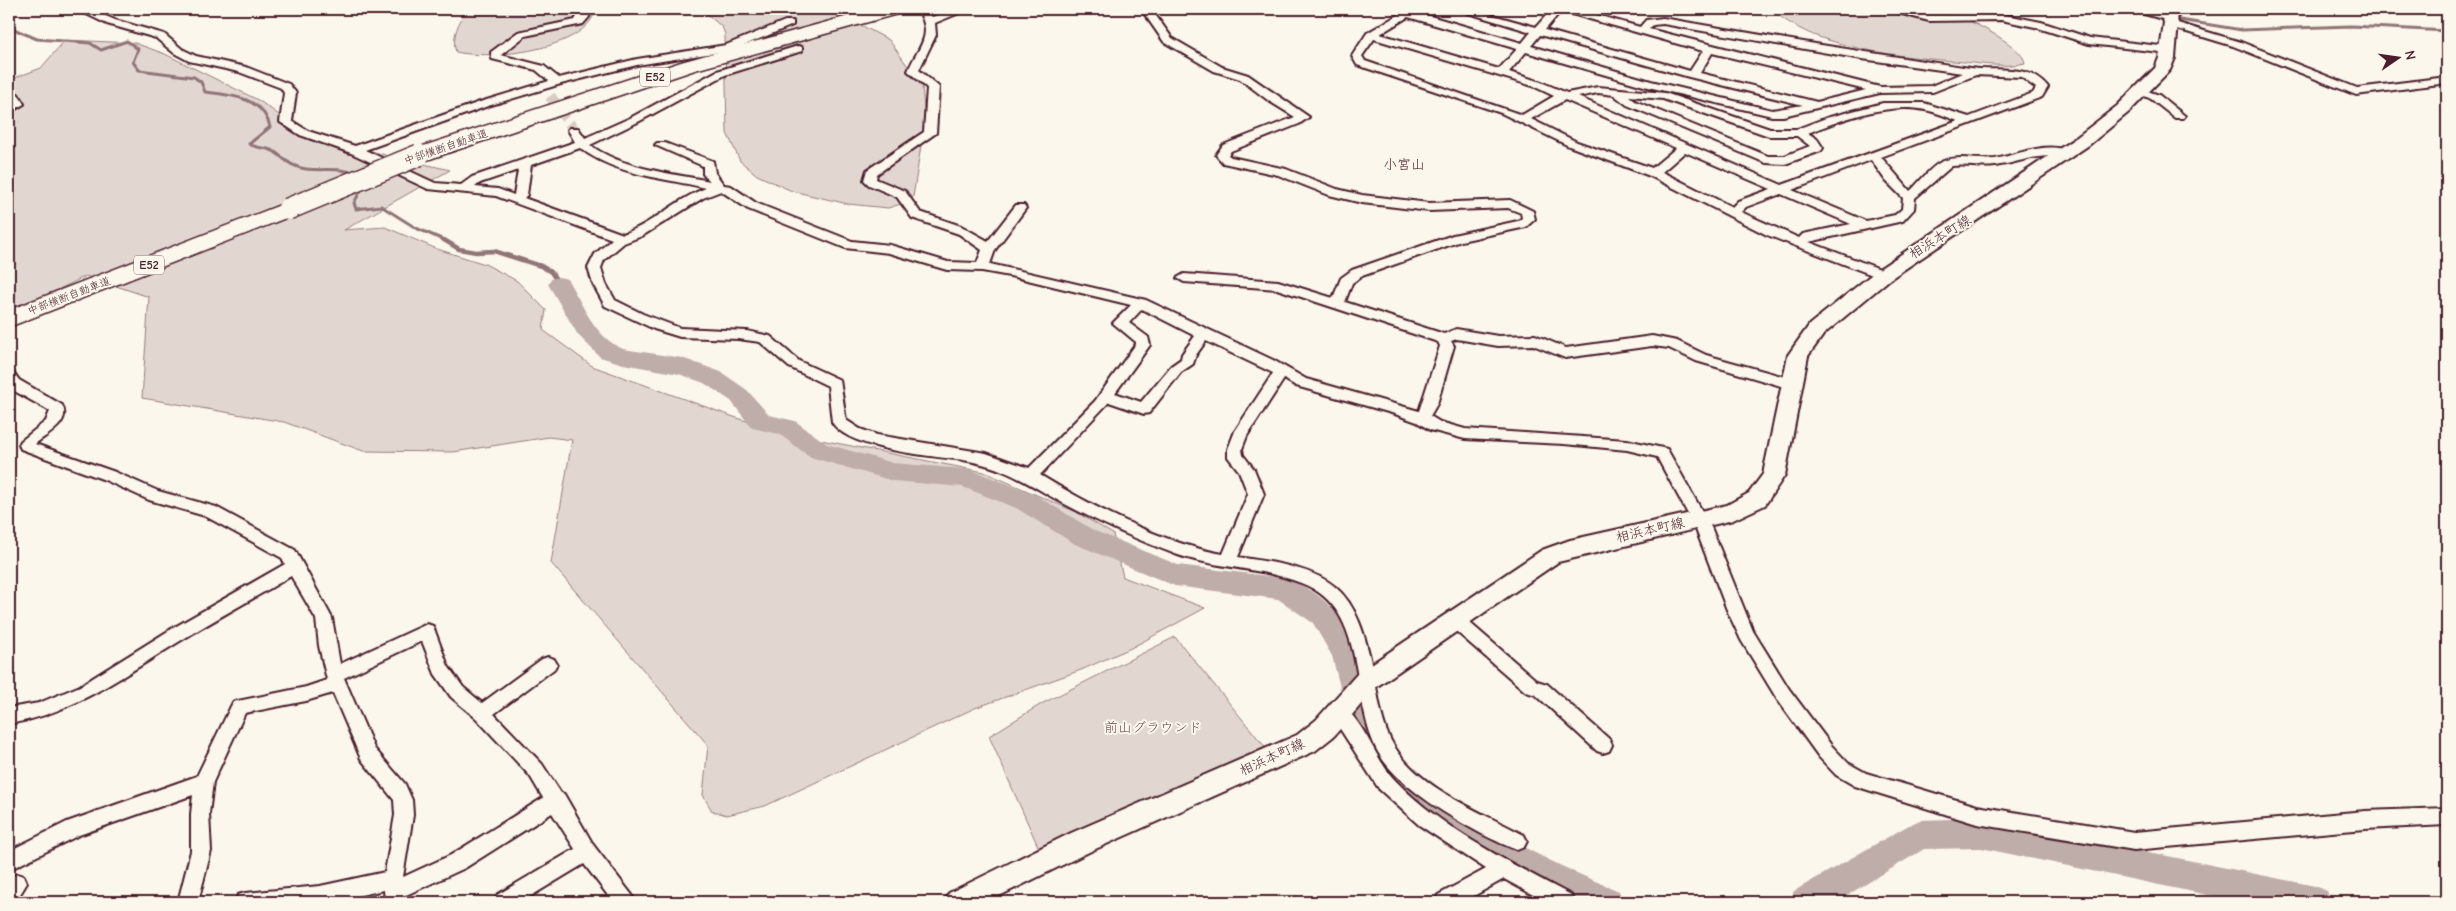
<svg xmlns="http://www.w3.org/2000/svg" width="2456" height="911" font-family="'Comic Neue','Klee One',sans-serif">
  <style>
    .green { fill: #e2d7d0; stroke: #967b7e }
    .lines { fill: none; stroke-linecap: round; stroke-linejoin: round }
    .stream-far1 { stroke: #907477; stroke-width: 3 }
    .stream { stroke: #907477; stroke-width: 4.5 }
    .river { fill: #bfadaa; fill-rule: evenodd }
    .street-tunnel { stroke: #d8ccc5; stroke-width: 11; stroke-dasharray: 11 5.5; stroke-linecap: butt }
    .street-casing { stroke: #4a1f2b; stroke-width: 4 }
    .secondary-casing { stroke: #4a1f2b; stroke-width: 4 }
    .highway-casing { stroke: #4a1f2b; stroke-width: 3 }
    .street { fill: #fbf7ec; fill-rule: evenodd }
    .secondary { fill: #fbf7ec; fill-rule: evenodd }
    .highway { fill: #fbf7ec; fill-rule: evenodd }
    .highway-bridge-casing { stroke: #4a1f2b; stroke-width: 24; stroke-linecap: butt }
    .highway-bridge { stroke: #fbf7ec; stroke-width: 21 }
    .labels { text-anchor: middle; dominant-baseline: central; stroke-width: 4; stroke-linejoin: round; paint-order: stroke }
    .far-street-label { font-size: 11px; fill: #4a1f2b; stroke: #fbf7ec }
    .shield { fill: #fbf7ec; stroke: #7f6065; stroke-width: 1 }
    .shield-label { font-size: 12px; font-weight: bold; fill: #4a1f2b }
    .far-quarter-label { font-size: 14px; fill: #4a1f2b; stroke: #fbf7ec }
    .street-label { font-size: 14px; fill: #4a1f2b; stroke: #fbf7ec }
    .park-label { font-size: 14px; fill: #704d54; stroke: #fbf7ec }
  </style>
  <rect width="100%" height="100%" fill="#fbf7ec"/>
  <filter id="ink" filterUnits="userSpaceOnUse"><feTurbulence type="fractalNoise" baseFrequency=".02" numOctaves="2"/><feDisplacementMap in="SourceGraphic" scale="10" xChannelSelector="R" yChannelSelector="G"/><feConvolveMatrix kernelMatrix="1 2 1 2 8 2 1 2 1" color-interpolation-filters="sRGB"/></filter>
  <g filter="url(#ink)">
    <path class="green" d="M467 9H596C586 51 490 60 456 52 451 37 459 22 467 9Z
      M701 9H830L889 40 922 86 925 120 913 197 904 203 888 208 848 204 792 191 757 175 740 161 727 133 725 34 722 27Z
      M1771 9H1941C1959 15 2023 44 2025 63 2005 68 1984 64 1964 62 1919 58 1871 54 1828 40 1807 34 1787 23 1771 9Z
      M65 40 135 43 165 54 258 100 299 129 385 155 450 170 344 230 385 227 437 249 485 264 517 281 546 310 543 330 592 366 731 416 780 432 984 472 1076 512 1113 534 1123 577 1205 608 1131 648 1081 670 975 708 765 806 727 815 712 811 703 795 708 745 551 563 572 440 549 437 453 452 363 451 284 422 142 398 149 297 86 276 16 310 9 307V80L41 68Z
      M1175 637 1270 753 1041 853 989 736 1043 703Z"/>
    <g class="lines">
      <path class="stream-far1" d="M2180 20 2242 30 2351 26 2447 31
        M9 27 37 39 90 43 101 50 127 41 138 49 133 62 139 70 194 77 201 82 205 92C231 95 263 97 270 127L249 144C257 149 268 147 275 152 286 160 291 167 306 169 323 171 340 167 357 174
        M363 186 354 203 356 209 381 206 416 228 446 241"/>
      <path class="stream" d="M444 240 459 249 476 252 494 251 541 266 551 272 559 284"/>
      <path class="river" d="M559 277 567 279C583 304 594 337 623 349L682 358 721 372 747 390 769 415 795 421 827 444 893 463 965 469 974 471 1034 494 1093 530 1178 565 1284 578C1345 598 1359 649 1374 704 1378 719 1381 739 1390 751 1395 758 1404 763 1410 769 1465 821 1549 863 1619 891L1623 902H1567L1490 862 1409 809 1367 768 1349 722 1332 656 1313 623 1278 599 1175 586 1075 544 1016 508 963 487 893 481 810 457 779 434 752 428 731 401 704 383 679 374 623 364 600 357 578 335 548 284 551 279Z
        M1981 818 2315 886 2327 891 2331 902H2241L1981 848 1924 849 1836 902H1790L1794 891 1909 825 1920 820Z"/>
      <path class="street-tunnel" d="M550 96 574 130"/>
      <defs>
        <path id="street" d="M76 9H89L115 20 164 34 182 49 196 56 246 67 289 84 296 93 292 121 308 131 355 146 480 102 549 81 536 70 492 59 491 52 518 32 575 20 581 9H591L589 17 583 24 525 36 501 55 544 66 559 78 637 59 726 45 785 21H793V25L732 50 637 65 561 84 488 106 365 150 435 183 461 185 472 177 575 142 568 130 570 128H578L585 138 630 118 717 71 798 46 802 47V51L725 75 638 122 590 145C623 169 670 173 710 181L703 174V166L655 145 657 143H665L713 161 715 173 724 185 731 186 756 203 852 241 890 245 948 262 977 263 982 250 959 234 912 218 897 197 869 185 864 180 867 170 924 132 927 88 908 71C917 48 934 37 919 12L920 10H928L932 17 955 9H969L935 23 936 35 919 70 939 87 936 133 877 174 876 179 905 191 920 212 961 226 988 241 1016 205H1024L1026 208 995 250 990 264 1146 300 1273 360 1306 379 1419 411 1440 346 1438 342 1277 289 1184 282 1177 278 1184 274 1278 281 1333 298 1341 278 1352 270 1453 235 1518 221 1522 218 1521 213 1508 208 1429 211 1362 203 1329 195 1278 175 1223 163 1216 155 1223 145 1295 117 1269 101 1240 79 1214 71 1164 42 1141 9H1151L1172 38 1222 67 1248 75 1309 117 1299 124 1231 151 1228 155 1231 157 1286 169 1337 189 1362 195 1429 203 1510 200 1533 211 1535 219 1526 227 1461 241 1362 276 1352 283 1345 302 1444 334 1456 329 1498 336 1535 335 1566 348 1652 336 1677 341 1706 355 1796 380 1798 384 1791 389 1696 361 1669 348 1652 346 1565 358 1533 345 1498 346 1457 339 1451 341 1454 346 1437 404 1430 416 1440 422 1465 429 1627 440 1667 449 1711 527 1753 631 1789 689 1831 745 1848 763 1866 773 1977 806 2134 832 2365 811 2447 808V825L2365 829 2134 850 1977 824 1855 786 1836 775 1819 757 1777 699 1741 640 1727 610 1695 527 1657 457 1627 450 1564 444 1465 439 1430 430 1417 422 1395 414 1296 386 1284 379 1247 436 1242 449 1243 455 1254 469 1264 494 1238 557C1334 571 1356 582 1375 681 1379 702 1382 727 1394 746 1421 790 1480 811 1524 835L1527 841 1524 847 1517 850C1478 835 1404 793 1381 757 1347 703 1372 610 1301 583 1262 567 1218 569 1178 555 1137 540 1096 521 1059 501 1023 481 1005 467 963 460 933 456 848 450 832 422L828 386 789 367 760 342 738 339 680 337 654 329 605 306 593 284 588 268 595 254 612 239 496 196 428 189 351 153 300 135 280 122 284 93 281 88 239 72 189 61 174 53 156 38 107 24ZM580 148C615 175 664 178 706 188 676 199 653 224 623 234L524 198 527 195 531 165ZM518 170 514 195 498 189 475 187 480 183ZM721 191 748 209 845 248 889 253 947 270 982 271 1015 277 1131 305 1113 323 1136 342V344L1095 401 1029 468 986 453 877 435 860 429 846 420 840 380 799 361 770 336 747 331 680 328 643 314 615 300 606 284 601 268 604 260 624 243 642 236 703 198ZM1142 309 1195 336 1182 354 1181 359 1171 366 1141 402 1115 393 1150 345 1148 337 1129 323ZM1206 341 1273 373 1235 431 1228 449V457L1239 471 1248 494 1223 554C1164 544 1091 506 1040 475L1109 402 1144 414 1149 413 1181 372 1193 364 1196 355Z
          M1404 9H1414L1413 11 1522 43 1531 32 1455 9H1471L1536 27 1552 9H1575L1640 27 1646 20 1663 18C1765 36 1867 53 1970 68 1997 72 2029 63 2048 87L2042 97 1881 157 1910 191C1920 182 1929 168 1941 162 1958 154 1977 161 1995 159 2013 156 2055 138 2070 154L2064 158C2039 152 2019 163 1995 166 1980 168 1966 164 1952 166L1915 198 1914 209 1903 221 1809 242 1888 272 1890 275 1883 279 1767 235 1650 176 1569 146 1501 113 1357 65 1352 56 1367 33 1398 15ZM1561 11 1703 51 1690 71 1545 30ZM1408 17 1517 49 1499 69 1380 34ZM1663 24 1862 59 1962 73 1931 86 1880 87 1649 29 1653 25ZM1540 35 1689 77 1803 105 1772 110 1651 81 1531 46ZM1374 39 1533 86 1554 96 1522 115 1365 61 1362 56ZM1526 52 1644 86 1772 116H1783L1880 93 1933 92 1976 75 2021 77 2036 88 2033 93 1969 117 1924 103H1883L1826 118 1797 129H1770L1665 93 1598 87 1567 93 1541 82 1509 72ZM1712 53 1866 90 1817 102 1700 73ZM1598 93 1614 95 1627 105 1766 163 1785 164 1821 151 1823 148 1817 139 1808 133C1841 120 1888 102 1925 110 1936 112 1947 117 1958 121L1782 185 1578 97ZM1629 96 1663 99 1769 136H1797L1810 146 1784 156H1768L1635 101ZM1565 100 1676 148 1652 168 1577 142 1531 119ZM1685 152 1771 189 1738 201 1732 207 1662 172ZM1871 160 1886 181 1903 198 1902 209 1895 215 1866 221 1792 190ZM1781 194 1851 224 1803 234 1799 238 1741 212 1746 207Z
          M1883 9H1901L1929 15 2001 14 2041 22 2090 38 2169 47 2174 50 2169 53 2089 44 2035 27 2001 20 1929 21Z
          M2127 9H2144L2174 18 2169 21Z
          M2171 21 2241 42 2357 88 2447 77V83L2356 95 2233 46 2167 26V22Z
          M2142 89 2159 95 2185 116 2183 118H2175L2151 99 2136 92Z
          M9 93 18 94 24 104 9 113V105L12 103 9 99Z
          M9 371 14 373 19 380 62 405C72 423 46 435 35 444L115 472 158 491 216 507 295 550 332 618 340 664 427 624 433 626 448 666 463 687 482 703 542 659 548 657 554 659 557 664 554 669 494 714 542 764 561 793 564 794 594 846 632 895 635 902H613L584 864 521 902H494L497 895 575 849 552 813 465 868 404 896 405 902H385L384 890 329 902H235L238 895 245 893 320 886 385 872 395 815 394 800 361 759 333 693 306 701 245 713 213 782 209 814 211 851 198 902H178L191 851V814L193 795 79 835 9 870V851L67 822 197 776 233 702 306 687 327 680 319 646 316 619 291 576C256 597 220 617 185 638 128 672 76 713 9 724V708L39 703 80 686 173 628 285 564 282 558 205 516 149 500 105 480 21 449 19 445 21 441 46 421 50 411 9 388ZM422 641 435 674 451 697 476 718 530 776 543 798 451 855 403 877 413 815 412 800 405 784 374 748 344 678Z
          M1456 614 1462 616 1537 681 1547 684 1609 739 1612 745 1609 751 1603 753 1597 751 1536 695 1526 692 1450 626 1448 621 1450 616Z
          M1339 705C1360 713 1376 760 1393 778 1442 830 1509 862 1571 895L1574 902H1546L1504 879 1463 902H1435L1438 895 1486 869 1419 825 1379 789 1333 718 1330 713 1333 708Z
          M17 874 24 876 27 883 16 901 9 902V878Z"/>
        <path id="secondary" d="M2167 9H2185L2176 18 2178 22 2175 58 2170 70 2129 112 2089 145 1890 279 1824 334 1808 356 1785 475 1765 505 1733 520 1558 562 1376 687 1334 736 1315 751 1091 851 987 902H945L949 893 1071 833 1297 735 1316 720 1358 673 1542 550 1570 540 1727 505 1749 493 1763 474 1788 355 1810 324 1876 271 2077 137 2117 106 2155 68 2159 58 2164 22 2162 18Z"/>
        <path id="highway" d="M874 9H903L901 13 695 70 427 160 419 162 411 160 408 155 411 150 681 62Z
          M288 202 296 204 299 209 296 214 9 327V310Z"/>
      </defs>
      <use href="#street" class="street-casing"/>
      <use href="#secondary" class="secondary-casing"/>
      <use href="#highway" class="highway-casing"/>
      <use href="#street" class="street"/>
      <use href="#secondary" class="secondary"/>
      <use href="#highway" class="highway"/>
      <defs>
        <path id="highway-bridge" d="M288 209 419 155"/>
      </defs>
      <use href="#highway-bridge" class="highway-bridge-casing"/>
      <use href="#highway-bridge" class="highway-bridge"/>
    </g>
  </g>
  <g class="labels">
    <g class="far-street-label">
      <text transform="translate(446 147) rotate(-19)">中部横断自動車道</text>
      <text transform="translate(69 296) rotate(-21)">中部横断自動車道</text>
    </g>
    <g class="shield">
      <rect x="640" y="67.5" width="30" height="19" rx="4"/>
      <rect x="134" y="255.5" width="30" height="19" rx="4"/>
    </g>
    <g class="shield-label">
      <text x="655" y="77">E52</text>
      <text x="149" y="265">E52</text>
    </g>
    <g class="far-quarter-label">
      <text x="1404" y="164">小宮山</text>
    </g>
    <g class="street-label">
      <text transform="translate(1940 237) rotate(-32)">相浜本町線</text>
      <text transform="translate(1650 530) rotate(-13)">相浜本町線</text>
      <text transform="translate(1272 757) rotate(-25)">相浜本町線</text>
    </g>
    <g class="park-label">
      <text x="1153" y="727">前山グラウンド</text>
    </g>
  </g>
  <rect width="2456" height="911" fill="none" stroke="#fbf7ec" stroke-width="30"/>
  <rect x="15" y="15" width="2426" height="881" fill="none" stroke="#4a1f2b" stroke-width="2" filter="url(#ink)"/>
  <g transform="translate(2398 58) rotate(77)" stroke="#fbf7ec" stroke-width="4" paint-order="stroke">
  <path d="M0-4L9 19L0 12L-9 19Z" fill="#4a1f2b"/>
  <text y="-8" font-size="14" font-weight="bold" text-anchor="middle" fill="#4a1f2b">N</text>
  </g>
</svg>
